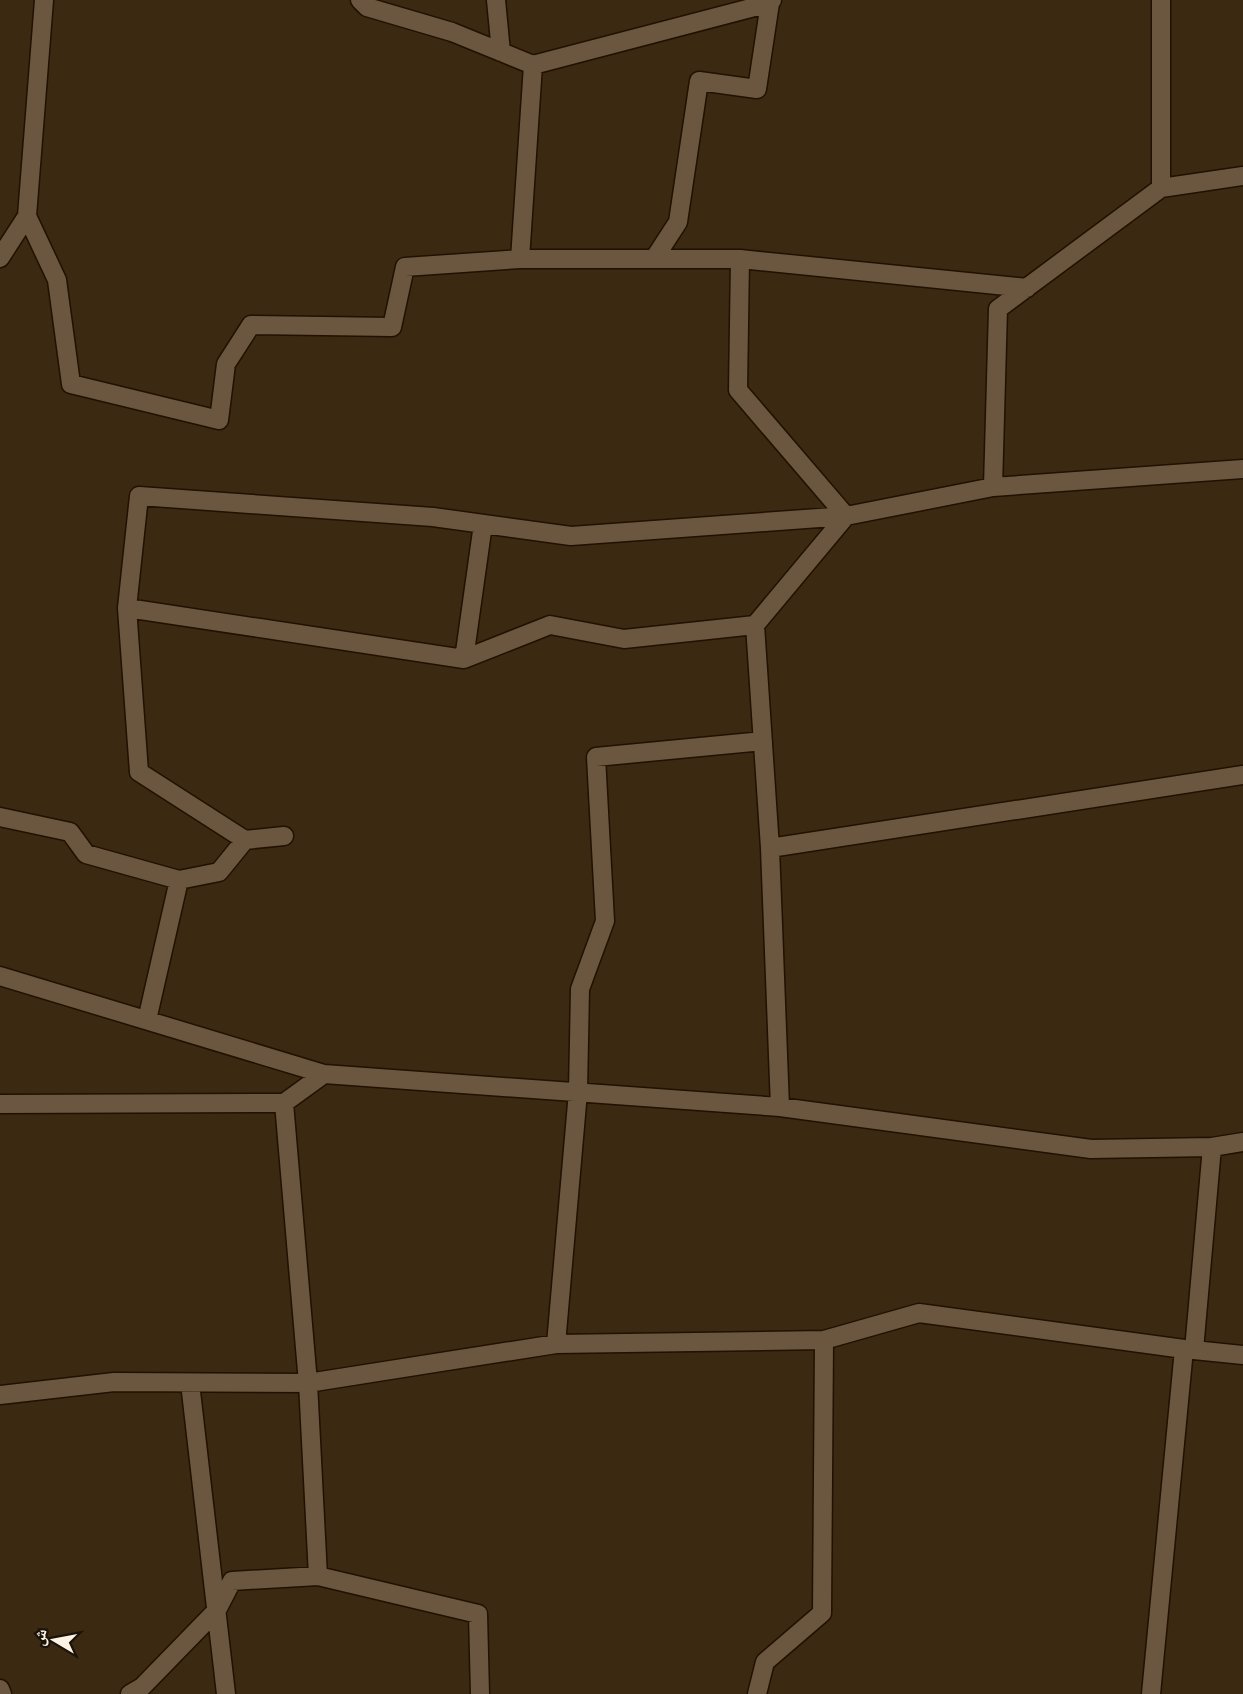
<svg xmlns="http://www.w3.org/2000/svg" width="1243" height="1694" font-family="Lora,'Noto Naskh Arabic',serif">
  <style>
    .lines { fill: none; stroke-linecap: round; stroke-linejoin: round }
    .minor-casing { stroke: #211100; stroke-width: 21 }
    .minor { stroke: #6b573f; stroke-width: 18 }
  </style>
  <rect width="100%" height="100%" fill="#3b2912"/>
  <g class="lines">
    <defs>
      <path id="minor" d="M360 0 367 7 452 32 533 65 770 3 772 0
        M496 0 501 52
        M533 65 520 259H740L1027 288
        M1161 188V0
        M27 216 57 280 71 384 219 420 226 364 251 325 392 327 405 267 520 259
        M0 258 27 216 44 0
        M654 259 678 222 699 81 757 89 770 3
        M740 259 738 390 846 516
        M993 487 998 309 1161 188 1243 176
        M127 608 464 659 550 625 624 639 755 625
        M464 659 483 524
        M0 817 70 832 86 854 179 880 147 1020
        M245 840 139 772 127 608 139 496 433 517 571 536 846 516
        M770 848 755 625 846 516 993 487 1243 469
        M179 880 219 872 245 840 284 836
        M0 976 324 1074 780 1107
        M0 1104 284 1103 324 1074
        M1212 1147 1243 1142
        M556 1344 578 1092 580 989 605 921 596 757 763 741
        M1194 1350 1212 1147 1091 1149 780 1107 770 848 1243 775
        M190 1383 226 1694
        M0 1395 114 1382 308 1383 556 1344 824 1340 919 1313 1184 1349 1243 1355
        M318 1576 478 1614 480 1694
        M0 1689 2 1694
        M130 1694 142 1687 217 1610 232 1581 318 1576 308 1383 284 1103
        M757 1694 765 1662 822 1613 824 1340
        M1151 1694 1184 1349"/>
    </defs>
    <use href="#minor" class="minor-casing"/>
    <use href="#minor" class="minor"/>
  </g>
  <g transform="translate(54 1640) rotate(280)" stroke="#1b130a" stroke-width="4.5" paint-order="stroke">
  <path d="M0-4.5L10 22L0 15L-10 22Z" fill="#fef2e5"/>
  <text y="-9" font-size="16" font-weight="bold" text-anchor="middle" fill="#fef2e5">ش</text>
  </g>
</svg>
